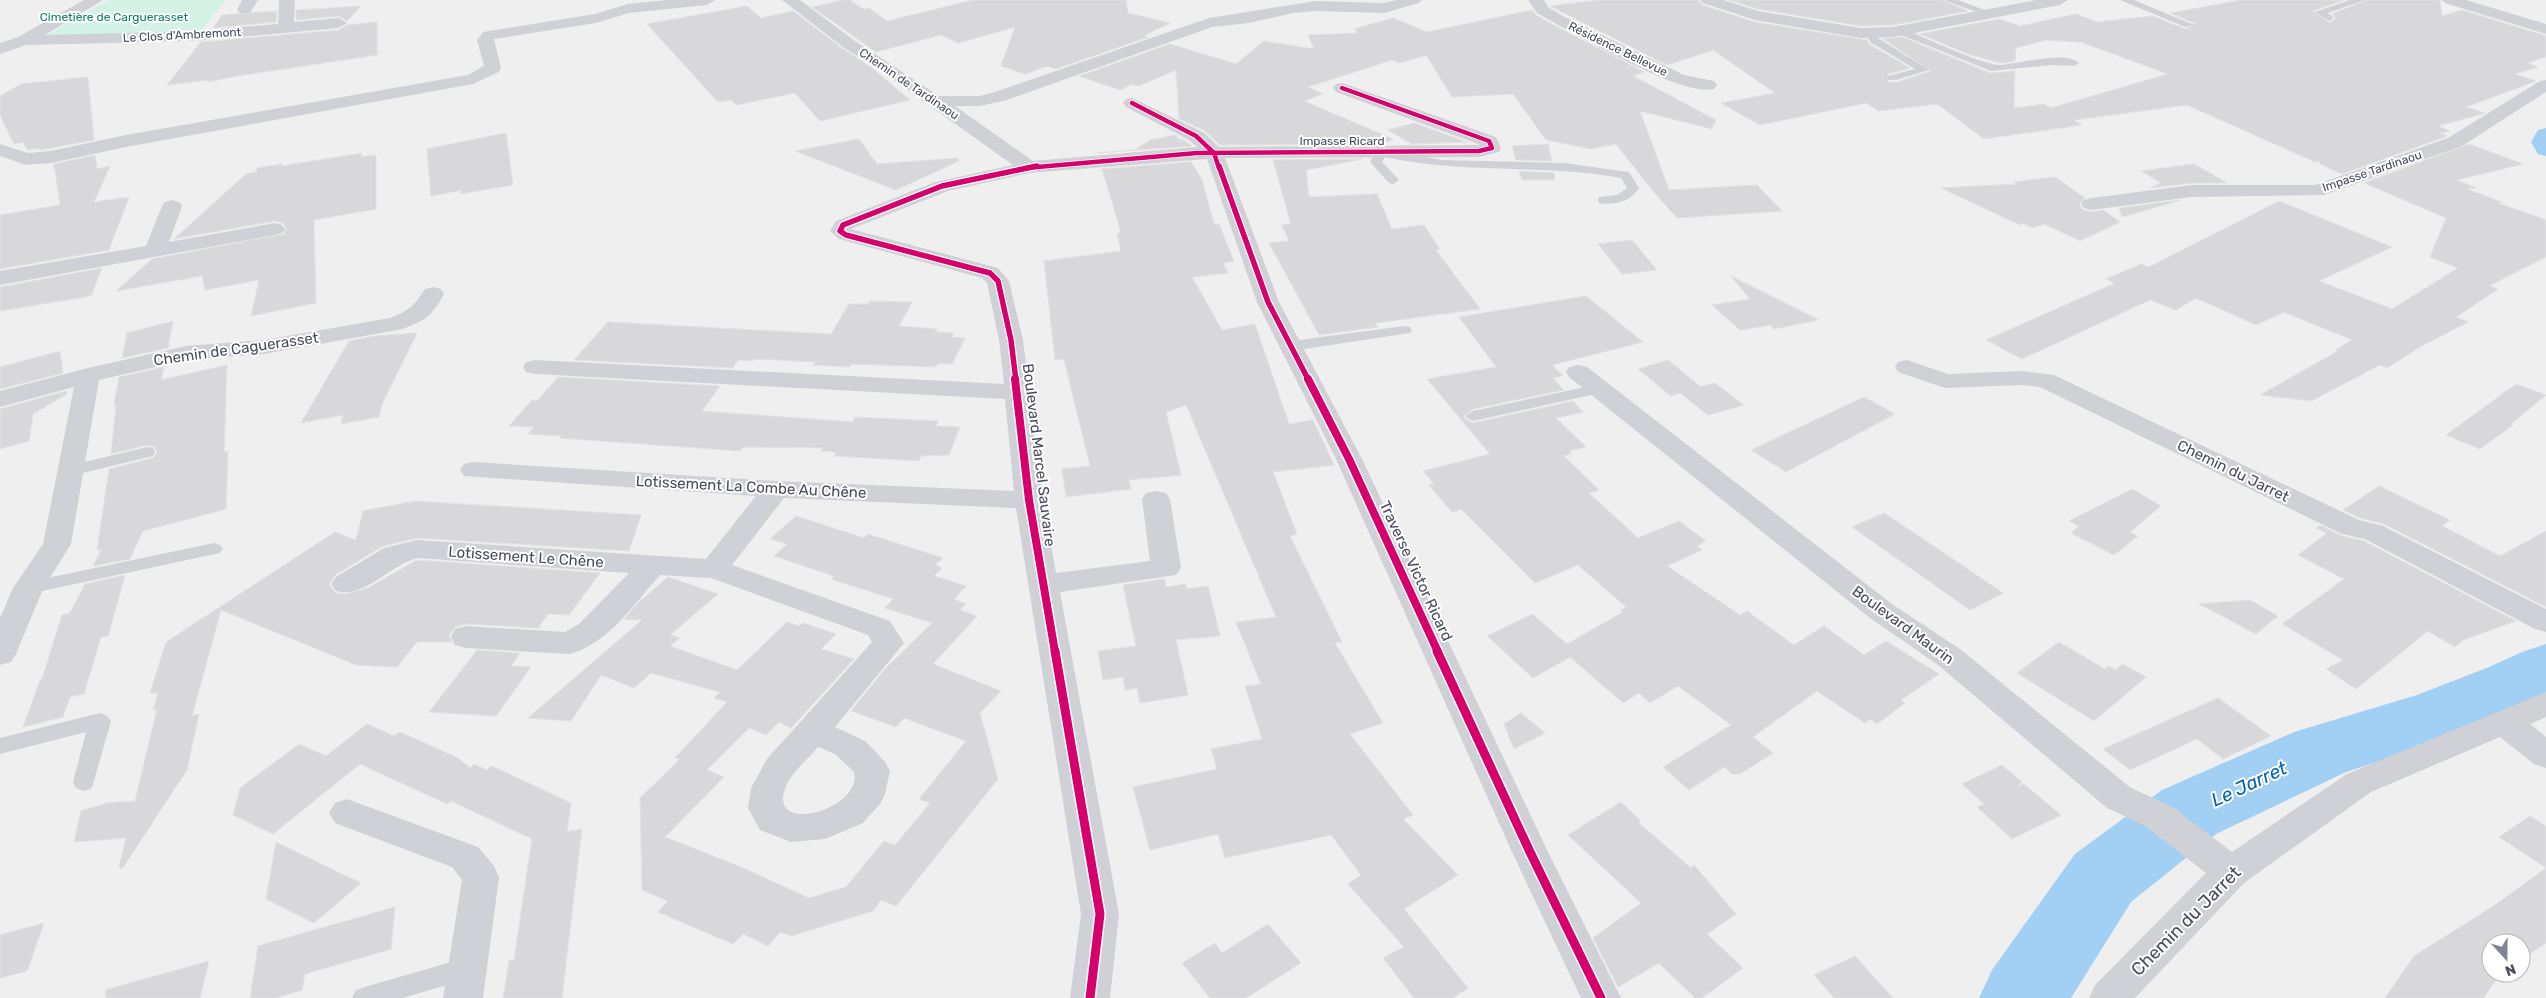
<svg xmlns="http://www.w3.org/2000/svg" width="2546" height="998" font-family="Rubik,sans-serif">
  <style>
    .green { fill: #d1f2e5 }
    .lines { fill: none; stroke-linecap: round; stroke-linejoin: round }
    .canal { fill: #a2cff4; fill-rule: evenodd }
    .river { fill: #a2cff4; fill-rule: evenodd }
    .building { fill: #d8d8db; stroke: #e1e1e2 }
    .lane { fill: #d0d1d6; fill-rule: evenodd }
    .street { fill: #d0d1d6; fill-rule: evenodd }
    .cycleway-far3-casing { stroke: #fff; stroke-width: 6 }
    .cycleway-far2-casing { stroke: #fff; stroke-width: 8 }
    .cycleway-far1-casing { stroke: #fff; stroke-width: 11 }
    .cycleway-casing { stroke: #fff; stroke-width: 12 }
    .cycleway-far3 { stroke: #d6006c; stroke-width: 4.5 }
    .cycleway-far2 { stroke: #d6006c; stroke-width: 5.5 }
    .cycleway-far1 { stroke: #d6006c; stroke-width: 8 }
    .cycleway { stroke: #d6006c; stroke-width: 9 }
    .labels { text-anchor: middle; dominant-baseline: central; stroke-width: 4; stroke-linejoin: round; paint-order: stroke }
    .far-park-label { font-size: 12px; fill: #0d8264; stroke: #fff }
    .far-street-label { font-size: 12px; fill: #454c5e; stroke: #fff }
    .street-label { font-size: 15px; fill: #454c5e; stroke: #fff }
    .near-street-label { font-size: 18px; fill: #454c5e; stroke: #fff }
    .near-water-label { font-size: 19px; font-style: italic; fill: #0064b6; stroke: #fff }
  </style>
  <rect width="100%" height="100%" fill="#f0efef"/>
  <path class="green" d="M109 0H225L200 32 48 35Z"/>
  <g class="lines">
    <path class="canal" d="M2546 128V156L2538 154 2531 142 2538 130Z"/>
    <path class="river" d="M2546 644V699L2466 733 2346 772 2216 834 2131 902 2071 998H1979L1992 970 2075 854 2162 790 2294 732 2417 695 2489 667 2522 652Z"/>
  </g>
  <path class="building" d="M843 0H850L863 9 869 8 887 21 973 0H1126L1128 13 1170 23 1143 36 1148 37 1056 69 1047 66 1025 74 1001 66 1015 27 958 43 941 35 876 52 812 7Z
    M1600 0H1698L1702 5 1754 22 1867 40 1869 44 1910 68 1888 74V82H1897L1931 71 1883 39 1902 37 1990 73 2015 71 2014 108 2044 104 2051 108 2168 74 2081 42 2046 40 2016 48 2015 61 2000 63 1968 54 1920 34 1999 19 2020 26 2076 14 2097 22 2153 16 2185 29 2196 24 2170 13 2241 0H2344L2313 11 2330 23 2336 18 2332 14 2367 0H2440L2442 16 2462 10 2546 36V57L2527 63 2538 67 2515 74 2536 81 2466 107 2485 113 2482 114 2438 126 2450 131 2440 133 2447 136 2342 174 2320 164 2319 161 2315 162 2187 105 2074 120 2082 125 1984 139 1937 104 1879 111 1866 103 1760 125 1721 103 1775 93 1713 50 1667 65 1550 6Z
    M1729 0H1942L1968 11 1893 25 1861 26 1758 9Z
    M361 6 347 21 339 16 296 20V10Z
    M747 6 761 18 793 11 842 48 872 68 910 100 820 121 795 93 736 105 731 100 718 102 647 24Z
    M1532 10 1536 15 1550 23 1644 72 1633 76 1716 120 1712 129 1640 111 1669 190 1757 185 1782 211 1677 218 1653 191 1616 144 1591 149 1546 140 1513 94 1452 97 1426 55 1400 63 1392 60 1308 87 1323 94 1304 101 1393 139 1383 144 1220 145 1204 130 1179 119 1176 70 1139 86 1132 84 1120 90 1079 76 1170 44 1236 64 1264 41 1314 49 1308 35 1358 33 1354 29 1393 18 1427 32Z
    M277 11 276 22 213 28 222 15Z
    M377 22V55L237 76 209 82 208 80 167 85 201 42 339 30 347 25Z
    M88 77 94 140 40 150V148L28 150 23 142 14 144 0 115V96L21 84Z
    M1414 123 1467 142 1412 144 1388 130Z
    M506 133 513 185 460 194 462 190 431 196 427 149Z
    M1176 135 1181 143 1180 138 1192 146 1097 153 1135 150 1150 140Z
    M859 139 877 164 958 158 959 161 896 190 795 151Z
    M1548 144 1552 161 1516 160 1512 146Z
    M2469 144 2523 164 2457 180 2476 188 2467 189 2502 202 2498 203 2546 220V257L2489 286 2498 289 2456 317 2468 322 2420 347 2387 368 2380 365 2311 401 2260 395 2338 351 2335 350 2352 340 2284 312 2256 325 2196 298 2176 310 2150 300 2022 359 1986 340 2115 283 2106 279 2141 264 2149 267 2279 201 2392 247 2319 281 2392 309 2458 268 2430 257 2446 218 2364 183Z
    M362 153 361 157 376 155V209L314 220 316 303 251 316 259 280 205 290 202 276 116 291 152 259 284 234 286 228 283 223 275 221 174 239 246 174 256 172 257 168 283 164 282 166Z
    M95 155 97 169 110 166 94 202 129 197 109 250 0 269V215L60 205 54 164Z
    M1362 159 1306 170 1309 197 1377 194 1392 229 1424 225 1440 249 1436 250 1480 309 1375 323 1378 327 1319 335 1269 243 1289 241 1282 225 1291 224 1273 160Z
    M1191 162 1202 180 1214 224H1219L1234 261 1223 263 1228 273 1192 277 1222 330 1255 324 1289 424 1313 420 1334 465 1273 472 1297 534 1290 536 1342 642 1335 643 1383 723 1350 734 1413 815 1403 819 1458 875 1404 909 1468 988 1453 998H1414L1383 958 1404 947 1348 884 1361 875 1331 835 1225 858 1218 834 1150 850 1133 787 1217 769 1211 749 1262 739 1245 686 1261 684 1236 622 1276 617 1186 405 1166 412 1181 475 1129 480 1131 489 1066 497 1062 469 1090 466 1064 359 1055 360 1044 261 1121 251 1117 233 1121 232 1102 169Z
    M2194 164 2227 183H2192L2150 188 2161 183 2141 171Z
    M1519 171 1554 173 1555 180H1522Z
    M2055 177 2085 198 2079 204 2082 209 2091 212 2103 210 2120 222 2080 241 2045 224 2033 228 2023 223 2020 225 1941 188 2017 184 2013 182Z
    M2181 200 2122 217 2119 208Z
    M1632 240 1657 270 1622 274 1598 244Z
    M102 268 91 296 0 311V287Z
    M1731 276 1819 320 1774 329 1771 325 1740 330 1712 305 1750 299Z
    M1586 296 1643 342 1552 365 1563 376 1553 378 1563 390 1473 409 1463 417 1473 423 1573 401 1583 412 1556 418 1586 447 1569 451 1571 454 1564 456 1599 490 1589 493 1638 538 1679 521 1706 541 1697 546 1702 550 1667 566 1740 615 1747 611 1794 645 1824 626 1864 655 1886 641 1939 674 1901 700 1905 703 1877 724 1870 719 1865 723 1817 691 1753 737 1773 753 1740 774H1732L1724 767 1689 790 1663 767 1731 725 1678 686 1650 703 1639 693 1623 703 1570 657 1533 678 1487 636 1532 614 1567 644 1623 612 1620 610 1626 607 1578 565 1535 583 1461 509 1452 512 1429 485 1434 484 1423 471 1490 454 1427 379 1496 367 1459 317Z
    M870 301 912 302 899 326 937 329 936 332 954 333 951 337 965 338 952 364 938 363 936 367 851 364 849 367 813 365 816 362 755 359 753 361 738 360 733 368 574 360 608 322 831 334 849 304H868Z
    M173 321 168 348 122 358 127 333Z
    M417 333 382 404 379 417 341 424 343 415 301 423 349 341 375 336Z
    M60 351 63 373 0 389V367Z
    M1668 360 1701 387H1699L1715 383 1744 405 1708 415 1680 393 1671 396 1638 369Z
    M227 365 224 452 228 451 226 509 143 531 130 559 93 566 101 550H97L109 469 153 458 157 453 155 447 147 445 111 454 116 405H114L119 377 164 367 161 380Z
    M558 377 720 386 702 411 853 422 855 417 938 421 936 426 960 427 949 455 921 456 919 461 834 456 836 452 821 451 823 448 743 447 740 451 559 438 562 436 528 434 534 427 509 426 532 400H538Z
    M2516 384 2546 395 2511 424 2513 425 2480 449 2446 435Z
    M66 391 67 394 33 414 29 441 0 449V409Z
    M1864 397 1895 414 1786 472 1751 450Z
    M2379 486 2450 520 2442 526 2500 556 2546 531V607L2384 524 2360 518 2343 510Z
    M2132 489 2161 506 2130 532 2138 536 2114 555 2071 533 2079 526 2069 521Z
    M415 501 641 515 629 551 417 538 383 546 335 575 329 585 336 593 346 594 368 588 417 560 600 573 569 615 548 614 538 628 466 624 455 627 449 636 452 642H417L397 667 356 665 221 610 192 716 199 714 187 770 122 869 119 867 126 838 74 842 81 811 107 803 135 801 157 709 153 710 158 693H150L166 642 335 532 356 540 363 511Z
    M1884 513 1941 551 2003 593 1970 610 1852 527Z
    M796 516 864 538 868 534 943 558 935 565 942 568 934 576 966 586 954 599 966 604 960 610 977 616 933 664 1001 691 980 713 998 779 896 906 881 900 873 911 791 936 780 932 768 946 743 934 733 944 658 912 668 901 642 890 640 798 680 759 675 758 727 702 714 698 720 692 651 673 634 688 601 675 571 721 528 718 642 620 624 619 639 602 668 577 718 594 670 635 680 638 670 646 737 670 787 622 799 626 803 623 836 634 821 649 854 659 791 728 779 722 766 735 749 728 707 770 724 777 665 837 741 867 809 898 846 887 884 841 895 845 930 803 919 799 966 741 904 718 896 727 851 711 885 669 932 623 885 608 893 599 831 579 834 576 774 556 787 544 770 539Z
    M2320 525 2342 536 2364 541 2516 621 2463 640 2455 647 2428 631 2356 689 2326 669 2343 660 2282 624 2344 579 2298 555 2327 533 2316 528Z
    M125 575 108 636 101 637 84 694 70 697 63 717 23 727 40 680 42 679 62 615 70 613 85 584Z
    M1164 579 1166 587 1186 584 1187 589 1208 586 1220 636 1176 640 1188 695 1140 703 1137 688 1125 690 1123 677 1103 680 1098 651 1136 646 1123 585Z
    M2250 600 2278 616 2256 634 2199 604Z
    M2059 642 2105 669 2109 666 2115 670 2123 664 2146 677 2094 721 2017 673Z
    M477 650 520 653 511 666 531 667 496 716 429 712Z
    M2218 698 2271 736 2223 759 2197 739 2130 770 2103 749Z
    M1521 713 1545 733 1514 749 1504 724Z
    M367 724 394 736 400 732 458 758 470 768 474 764 487 770 492 766 571 803 567 832 582 829 562 998H503L509 961 514 960 532 839 451 801 447 804 360 764 273 834 233 815 240 788 299 744 326 756Z
    M2002 765 2022 782 2018 787 2024 784 2061 815 2012 839 1977 807 1984 804 1962 784Z
    M1621 802 1641 821 1638 822 1691 868 1694 865 1736 914 1707 934 1743 968 1702 998H1695L1659 963 1618 987 1593 938 1641 903 1568 835Z
    M2530 816 2546 826V868L2499 837Z
    M276 842 315 861 361 883 314 923 266 899Z
    M2546 868V943L2521 960V943H2491V973H2500L2484 998H2385L2414 956 2492 907Z
    M395 907 391 949 305 974 302 990 277 998H250L258 946Z
    M44 923 27 971 0 978V935Z
    M1268 924 1301 963 1246 998H1210L1182 963 1215 943 1222 953Z
    M1855 956 1893 998H1834L1814 975Z
    M209 961 200 998H106L105 990Z"/>
  <g class="lines">
    <path class="lane" d="M1944 0H1958L1995 14 1987 16Z
      M2120 0H2134L2194 25 2185 27Z
      M2350 0H2365L2328 13 2334 18 2329 21 2315 12Z
      M1896 29H1904C1924 37 1982 65 2000 65 2019 64 2066 50 2079 63L2074 66 2053 65 1991 71 1896 33Z
      M1867 31H1875L1878 38 1929 70 1896 80H1888V76L1915 69 1870 42 1866 33Z
      M1382 149 1442 160 1564 163 1629 172 1639 188C1631 201 1615 206 1599 203L1598 200 1599 197 1617 195 1627 188 1621 178C1542 164 1463 174 1385 157L1382 162 1399 180 1393 184 1389 183 1370 162 1378 150Z
      M1405 326 1410 327 1412 330 1410 333 1291 351 1283 346 1291 341Z
      M1599 384 1607 389 1605 392 1473 421 1465 416 1473 411Z
      M147 447 153 448 155 452 153 456 70 476 64 475 61 471 64 467Z
      M214 543 220 545 223 549 220 553 28 594 21 592 19 588 21 584 28 582Z
      M100 713 107 716 111 721 92 788 84 791 76 788 73 782 86 732 0 754V738Z
      M468 957 477 960 480 968 477 976 403 998H352L356 990 365 987Z"/>
    <path class="street" d="M84 0H103L45 35 195 31 278 24 279 0H295L294 22 339 18 347 23 339 28 195 41 26 45 0 54V43L18 37Z
      M242 0H258L250 13H240L237 10Z
      M667 0H715L707 5 629 13 596 23 494 39 501 68 499 72 473 84 126 147 51 163 26 165 0 156V144L28 153 51 151 126 135 468 75 484 66 477 40 483 32 595 14 628 4Z
      M782 0H800L855 41 939 96H980L995 92 1209 18 1316 1 1384 3 1397 0H1422L1419 3 1384 13 1316 11 1293 13 1249 23 1212 27 1007 100 980 106H955L1033 161 1197 147 1189 140 1126 107 1123 103 1126 99 1132 98 1203 132 1219 147 1481 145 1336 92 1333 88 1336 84 1342 83 1496 137 1501 148 1499 152 1479 157 1225 158 1279 302 1362 459 1548 852 1621 998H1581L1512 852 1336 459 1257 302 1207 159 1029 173 948 191 851 229 998 268 1009 281 1023 340 1043 500 1056 573 1150 561 1142 499 1146 493 1156 491 1166 493 1170 499 1181 568 1176 575 1060 592 1119 914 1110 998H1070L1081 914 1016 508 784 498 732 565 890 621 904 643 835 727 865 741 885 762 890 771 885 794 880 804 863 823 825 839 791 842 760 830 748 808 751 788 767 759 872 642 868 635 711 578 660 575C634 604 609 643 570 654L466 648 455 645 451 637 455 629 466 626 565 632 579 624 629 573 417 558C390 565 364 599 336 591L331 584 336 577 384 548 417 540 706 559 756 496 464 476 460 470 464 464 473 462 776 481 1014 491 1005 399 535 374 526 372 523 367 526 362 535 360 1004 384 999 340 987 283 982 278 839 239 830 231 836 221 935 182 1013 165 884 73 843 47ZM818 747 835 754 854 772C863 810 765 837 786 786 793 771 808 759 818 747Z
      M1528 0H1544L1548 7 1561 15 1684 75 1714 81 1717 85 1714 89C1682 97 1583 38 1551 21L1537 13Z
      M1700 0H1723L1758 11 1861 28 1893 27 2036 0H2068L2060 5 1893 37 1861 38 1755 20 1703 3Z
      M2442 0H2466L2546 24V34L2445 3Z
      M2546 80V92L2462 146 2324 195 2192 197 2091 210 2084 208 2081 204 2084 200 2091 198 2192 185H2315L2448 138 2540 81Z
      M172 200 179 202 182 206 169 242 275 223 282 225 285 229 282 233 275 235 0 285V271L146 246 162 206 165 202Z
      M433 287 441 289 444 294C432 316 426 320 403 329L264 354 186 360 99 380 71 544 43 589 16 654 11 662 0 665V618L13 588 43 544 74 387 0 407V391L88 368 186 346 264 340 390 318C410 310 413 307 425 289Z
      M1907 360 1948 374 2022 371 2054 375 2359 520 2383 526 2546 609V632L2535 629 2365 539 2342 534 2040 387 2022 385 1945 388 1898 372 1895 367 1898 362Z
      M1578 365 1587 367 1892 604 1960 649 2131 788 2171 806 2232 852 2347 774 2546 692V717L2530 724 2546 737V768L2534 764 2500 737 2371 792 2244 883 2135 998H2089L2095 985 2206 873 2145 826 2107 808 1938 665 1870 618 1569 377 1566 372 1569 367Z
      M347 799 478 847 494 866 499 877 483 998H443L462 880 452 867 335 823 329 813 335 803Z"/>
    <defs>
      <path id="cycleway-far3" d="M1132 103 1196 136 1214 153 1219 168
        M1026 168 1197 153 1479 151 1492 148 1489 141 1342 88"/>
      <path id="cycleway-far2" d="M1219 166 1268 302 1309 381
        M1016 381 1011 340 998 281 990 273 846 235 840 231 843 225 942 186 1037 166"/>
      <path id="cycleway-far1" d="M1015 379 1029 500 1055 652
        M1308 379 1349 459 1438 652"/>
      <path id="cycleway" d="M1055 651 1100 914 1090 998
        M1437 651 1530 852 1601 998"/>
    </defs>
    <use href="#cycleway-far3" class="cycleway-far3-casing"/>
    <use href="#cycleway-far2" class="cycleway-far2-casing"/>
    <use href="#cycleway-far1" class="cycleway-far1-casing"/>
    <use href="#cycleway" class="cycleway-casing"/>
    <use href="#cycleway-far3" class="cycleway-far3"/>
    <use href="#cycleway-far2" class="cycleway-far2"/>
    <use href="#cycleway-far1" class="cycleway-far1"/>
    <use href="#cycleway" class="cycleway"/>
  </g>
  <g class="labels">
    <g class="far-park-label">
      <text x="114" y="17">Cimetière de Carguerasset</text>
    </g>
    <g class="far-street-label">
      <text transform="translate(182 35) rotate(-3)">Le Clos d'Ambremont</text>
      <text transform="translate(1618 49) rotate(26)">Résidence Bellevue</text>
      <text transform="translate(909 84) rotate(34)">Chemin de Tardinaou</text>
      <text x="1342" y="141">Impasse Ricard</text>
      <text transform="translate(2372 171) rotate(-19)">Impasse Tardinaou</text>
    </g>
    <g class="street-label">
      <text transform="translate(236 349) rotate(-8)">Chemin de Caguerasset</text>
      <text transform="translate(1039 455) rotate(83)">Boulevard Marcel Sauvaire</text>
      <text transform="translate(2233 471) rotate(26)">Chemin du Jarret</text>
      <text transform="translate(751 487) rotate(3)">Lotissement La Combe Au Chêne</text>
      <text transform="translate(526 557) rotate(4)">Lotissement Le Chêne</text>
      <text transform="translate(1416 571) rotate(65)">Traverse Victor Ricard</text>
      <text transform="translate(1903 625) rotate(36)">Boulevard Maurin</text>
    </g>
    <g class="near-street-label">
      <text transform="translate(2186 921) rotate(-45)">Chemin du Jarret</text>
    </g>
    <g class="near-water-label">
      <text transform="translate(2249 784) rotate(-25)">Le Jarret</text>
    </g>
  </g>
  <g transform="translate(2506 958) rotate(159)"><circle r="24" fill="#ffffff" stroke="#b5b7bf"/>
  <path d="M0-4L9 19L0 12L-9 19Z" fill="#818591"/>
  <text y="-8" font-size="14" font-weight="bold" text-anchor="middle" fill="#454c5e">N</text>
  </g>
</svg>
